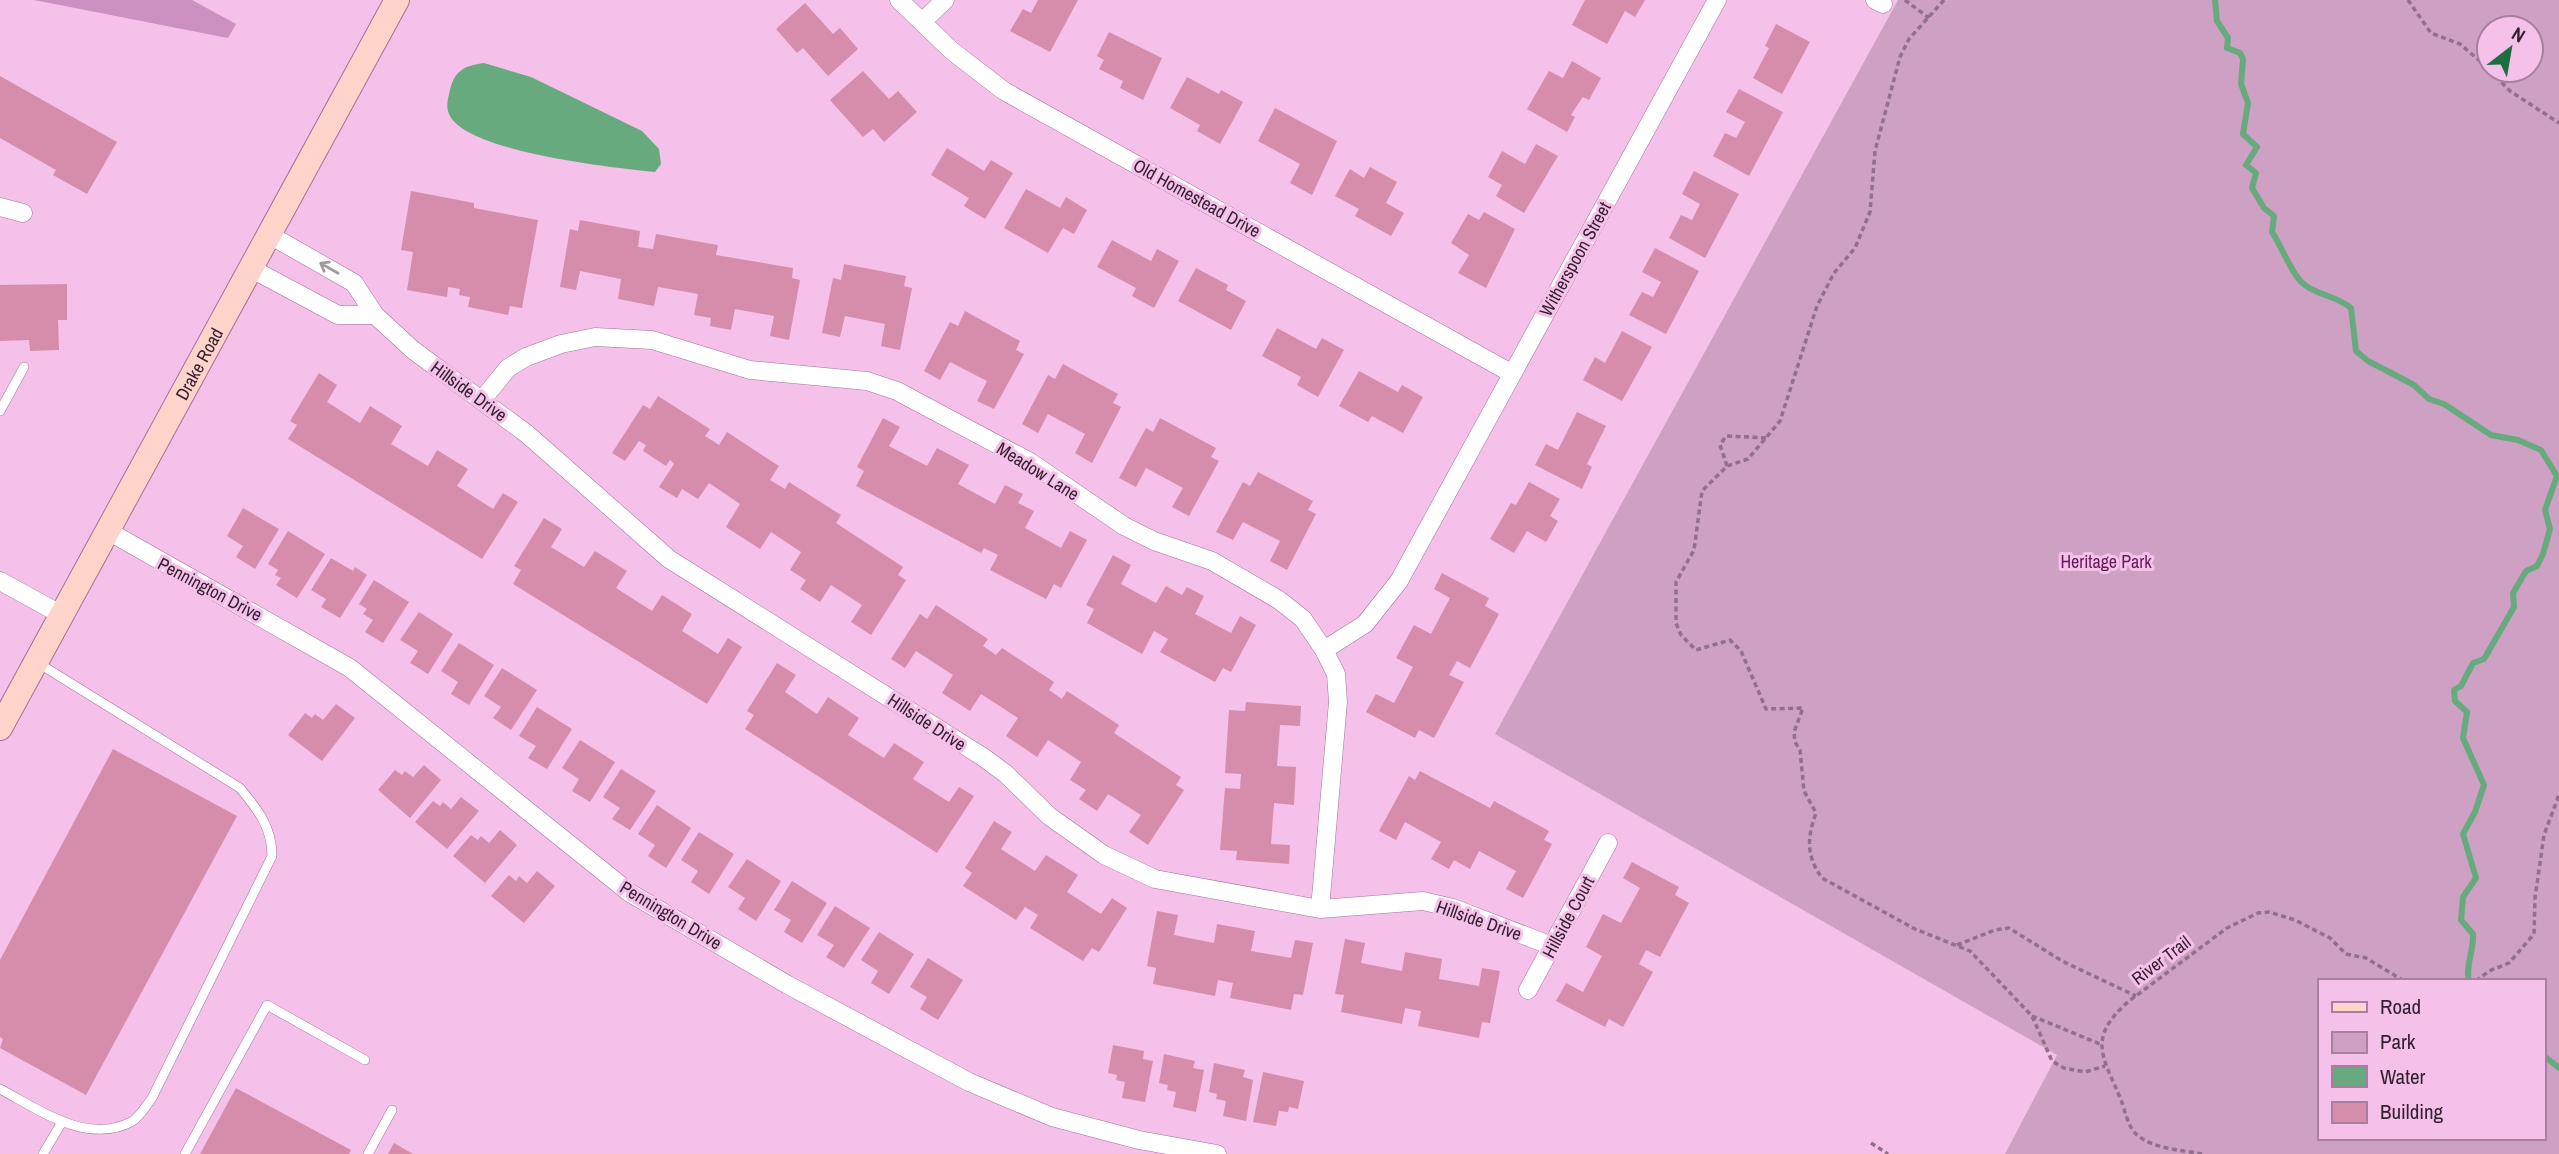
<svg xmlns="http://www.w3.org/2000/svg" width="2559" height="1154" font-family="'Archivo Narrow',sans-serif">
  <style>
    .green { fill: #cea0c4; fill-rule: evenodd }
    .forest { fill: #cc91c0 }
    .water { fill: #67aa7d }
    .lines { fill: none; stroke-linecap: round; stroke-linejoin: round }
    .stream { stroke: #67aa7d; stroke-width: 6 }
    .building { fill: #d58dab }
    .lane-casing { stroke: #a27399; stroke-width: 10 }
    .street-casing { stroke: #a27399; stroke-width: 19 }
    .secondary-casing { stroke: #a27399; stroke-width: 26 }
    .path { stroke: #926f8a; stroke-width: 3.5; stroke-dasharray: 5 3.5; stroke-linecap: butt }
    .lane { stroke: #fff; stroke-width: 9 }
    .street { stroke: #fff; stroke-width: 18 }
    .secondary { stroke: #ffd4cb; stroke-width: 24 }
    .oneway { stroke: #a39aa1 }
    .labels { text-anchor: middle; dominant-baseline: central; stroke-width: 6; stroke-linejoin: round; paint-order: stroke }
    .street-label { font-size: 18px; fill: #321f2e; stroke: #f5c1ea }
    .park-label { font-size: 18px; fill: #601b57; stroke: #f5c1ea }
  </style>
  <rect width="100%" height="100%" fill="#f5c1ea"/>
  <path class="green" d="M1898 0H2559V1154H2005L2057 1055 1495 734ZM2531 28V70H2489V28ZM2319 981H2543V1138H2319Z"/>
  <path class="forest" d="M34 0H192L236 24 228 38Z"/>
  <path class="water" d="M484 63 531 77 642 131 659 149 661 164 655 172C614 168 469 152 450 116 445 107 448 99 450 90 455 70 464 66 484 63Z"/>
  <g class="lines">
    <path class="stream" d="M2215 0 2217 21 2228 38 2227 48 2240 53 2243 59 2241 84 2248 103 2243 134 2257 147 2246 165 2256 173 2252 188 2264 208 2274 216 2272 232C2282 247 2293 277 2305 285 2317 295 2337 296 2351 308L2356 351 2368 361 2414 385 2429 399 2444 404 2491 435 2518 440 2541 450 2557 476 2545 510 2550 529 2543 554 2537 566 2526 571 2513 593 2514 607 2484 659 2473 663 2461 686 2454 690 2455 701 2467 712 2463 738 2484 785 2475 812 2463 834 2476 878 2463 897 2461 920 2473 934C2474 950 2465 967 2469 981
      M2543 1055 2559 1068"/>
  </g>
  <path class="building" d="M1038 0H1078L1050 52 1010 31 1023 9 1031 13Z
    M1585 0H1645L1635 17 1625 11 1607 44 1572 25Z
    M805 3 833 34 840 28 858 49 828 76 803 48 797 53 776 29Z
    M1776 24 1810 42 1782 94 1753 78 1769 48 1765 46Z
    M1109 32 1162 58 1143 100 1120 88 1123 81 1099 69 1104 60 1097 56Z
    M1572 61 1601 78 1589 100 1583 97 1576 107 1571 115 1575 117 1567 132 1527 109 1549 71 1563 78Z
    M863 71 889 99 898 91 917 112 884 142 873 129 863 137 830 100Z
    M0 76 117 142 87 194 53 175 56 170 0 138Z
    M1187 77 1219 94 1221 90 1243 102 1220 144 1197 131 1200 125 1170 108Z
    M1739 89 1783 112 1749 176 1713 156 1725 133 1736 138 1745 122 1726 112Z
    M1275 108 1337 141 1312 195 1290 183 1300 164 1258 141Z
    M1536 144 1558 156 1524 213 1496 196 1502 185 1488 177 1502 151 1525 164Z
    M947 148 984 171 991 160 1013 173 985 219 964 206 969 198 931 175Z
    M1370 167 1397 182 1386 203 1404 213 1391 236 1355 216 1359 209 1335 196 1350 169 1364 178Z
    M1694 171 1739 194 1705 258 1669 238 1681 215 1692 220 1700 204 1682 194Z
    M1026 189 1060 208 1066 197 1087 210 1074 234 1063 228 1048 253 1004 228Z
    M411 191 474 203V208L538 220 522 308 510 306 508 315 468 307 470 297 459 295 460 289 448 287 447 297 407 290 413 252 401 250Z
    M1484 212 1515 229 1486 288 1458 273 1469 255 1451 243 1468 214 1479 220Z
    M580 220 640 231 638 247 653 249 656 234 718 245 716 255 793 268 792 278 800 280 789 340 770 336 774 316 735 309 731 330 710 326 711 318 694 315 698 294 658 287 654 306 618 299 621 279 580 271 576 290 560 287 570 229 578 231Z
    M1112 240 1151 261 1157 249 1179 261 1154 308 1132 296 1136 288 1097 267Z
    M1655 248 1699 271 1666 334 1629 315 1642 292 1653 297 1661 282 1642 272Z
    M844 264 906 276 904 286 912 288 900 350 881 346 885 324 845 316 840 337 822 333 833 278 841 280Z
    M1196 268 1228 285 1226 290 1246 301 1231 330 1178 301Z
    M67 284V320H58L59 350 30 351 29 340 0 341V285Z
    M965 311 1020 341 1016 350 1024 354 994 409 977 401 987 381 950 362 940 380 924 371 950 322 958 326Z
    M1277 328 1316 349 1322 338 1344 350 1318 397 1297 385 1301 377 1262 356Z
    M1622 331 1652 347 1622 401 1583 380 1595 357 1605 363Z
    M1063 364 1118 394 1113 403 1121 407 1092 463 1075 453 1085 434 1048 414 1038 433 1022 424 1048 375 1055 379Z
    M1359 371 1398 392 1402 385 1423 397 1403 433 1372 416 1368 422 1339 406Z
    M319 373 337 385 327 402 360 423 370 406 402 426 391 444 428 466 437 450 468 469 457 486 493 509 503 493 518 502 482 559 288 439 297 425 290 421Z
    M658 396 710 429 705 436 719 445 727 432 779 466 770 480 785 489 789 482 841 515 836 523 903 567 898 575 906 580 871 635 851 622 862 605 831 585 820 602 800 589 806 580 790 570 801 552 771 532 760 549 726 527 740 504 709 483 698 499 682 489 677 498 659 487 674 464 670 460 666 466 643 451 646 445 639 441 625 461 612 453 643 405 650 409Z
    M1577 412 1606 426 1587 464 1592 467 1582 489 1535 465 1546 444 1558 450Z
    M883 418 900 427 889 446 927 466 937 448 969 465 958 484 995 504 1005 485 1023 494 1018 503 1034 511 1025 528 1061 548 1070 531 1087 540 1061 588 1054 584 1046 599 990 570 998 555 984 548 981 553 856 486 864 471 857 467Z
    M1160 418 1216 448 1211 457 1219 461 1189 516 1172 507 1183 488 1146 468 1136 487 1119 478 1146 428 1153 432Z
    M1258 472 1313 501 1308 510 1316 514 1287 570 1270 561 1280 541 1243 522 1233 540 1216 532 1243 482 1250 486Z
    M1529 482 1560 499 1550 516 1558 521 1546 542 1527 531 1514 553 1490 539 1511 503 1516 505Z
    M243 508 279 529 255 569 236 557 243 546 227 536Z
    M544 518 562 529 551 547 584 567 595 551 627 571 616 588 652 611 662 595 692 614 682 631 718 654 728 638 742 647 707 704 513 584 521 570 514 566Z
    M288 531 325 554 297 598 276 585 281 578 275 575 278 570 268 564Z
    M1113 555 1131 565 1121 584 1156 603 1166 586 1182 595 1187 587 1204 596 1195 614 1231 633 1240 616 1256 625 1231 672 1223 668 1215 682 1160 652 1168 639 1154 631 1142 654 1087 623 1094 609 1086 605Z
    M331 558 353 571 355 567 367 575 340 618 321 607 326 599 311 590Z
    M1442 573 1489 598 1485 606 1499 614 1470 668 1457 661 1449 675 1464 682 1434 738 1419 730 1415 738 1366 712 1376 694 1394 703 1413 667 1396 658 1414 625 1431 634 1450 598 1434 589Z
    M374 580 409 602 383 643 365 632 373 620 363 614 367 609 359 604Z
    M936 605 988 639 983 646 996 655 1002 648 1054 682 1049 690 1062 699 1067 691 1119 725 1114 733 1181 777 1176 785 1184 790 1148 845 1129 832 1141 815 1108 794 1097 811 1079 799 1086 790 1070 780 1081 762 1048 740 1037 757 1006 736 1018 718 981 694 970 711 942 693 953 675 916 651 905 668 891 659 920 614 927 619Z
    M419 612 453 634 428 674 410 663 418 651 400 640Z
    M459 643 494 665 469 705 451 694 458 682 441 671Z
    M777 663 796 675 785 692 817 714 828 697 859 718 848 735 884 758 894 743 924 762 913 779 949 802 959 787 974 796 937 853 745 729 754 715 747 711Z
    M502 668 537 690 511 730 493 718 501 707 484 696Z
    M1246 702 1301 706 1300 726 1280 725 1277 766 1296 767 1294 805 1274 803 1271 844 1290 845 1289 864 1236 860 1237 851 1220 850 1225 788 1240 789 1241 774 1225 773 1229 710 1245 711Z
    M336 704 355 718 322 761 288 735 305 713 312 718 315 714 323 720Z
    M537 707 572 729 547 769 528 758 536 746 519 736Z
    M580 740 615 762 590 802 572 791 579 779 562 768Z
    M113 749 237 816 86 1095 0 1048 3 1039 0 1037V960Z
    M424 765 441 780 410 818 378 790 395 770 402 775 405 771 413 777Z
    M621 769 656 791 630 830 612 819 620 808 603 797Z
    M1420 771 1490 808 1494 801 1549 831 1544 840 1552 844 1523 898 1506 889 1516 871 1479 851 1470 869 1454 860 1449 869 1431 859 1441 842 1405 822 1396 840 1379 831 1409 776 1415 780Z
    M461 797 479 811 447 849 415 822 433 801 440 806 443 802 451 809Z
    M657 805 691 828 666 868 648 856 655 845 638 834Z
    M994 821 1012 832 1001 849 1035 871 1046 855 1078 875 1067 892 1101 914 1112 898 1127 908 1099 952 1092 948 1083 961 1030 928 1038 915 1025 907 1016 920 963 886 972 873 965 868Z
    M500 830 517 845 485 883 453 856 471 835 478 840 481 836 489 843Z
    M699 832 734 854 709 894 691 882 698 871 681 860Z
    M747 859 781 881 756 921 738 909 745 898 728 887Z
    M1632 862 1679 887 1675 895 1689 903 1660 957 1646 950 1639 964 1653 972 1623 1027 1609 1019 1605 1027 1556 1001 1566 983 1583 992 1602 956 1586 947 1603 914 1621 923 1640 888 1623 878Z
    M537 871 555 886 524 923 491 896 509 875 516 881 519 876 527 883Z
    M792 881 827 903 802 943 784 932 791 920 774 910Z
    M835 906 870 928 844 968 826 957 834 945 817 935Z
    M1157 911 1178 915 1174 935 1214 943 1217 924 1255 931 1251 951 1291 958 1295 940 1313 943 1303 995 1294 994 1291 1010 1230 998 1233 983 1218 980 1215 996 1153 984 1156 968 1147 966Z
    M879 932 914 954 889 994 871 983 878 971 861 960Z
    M1345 939 1365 943 1361 963 1402 971 1405 952 1442 959 1439 979 1479 986 1482 968 1500 971 1490 1023 1482 1022 1479 1038 1418 1026 1421 1011 1405 1008 1402 1024 1341 1012 1344 995 1335 994Z
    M928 958 963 980 938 1020 920 1009 927 997 910 987Z
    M1113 1045 1144 1051 1143 1059 1153 1061 1145 1102 1122 1098 1125 1082 1116 1080 1117 1075 1108 1073Z
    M1164 1054 1195 1061 1193 1068 1204 1070 1196 1112 1173 1107 1176 1092 1167 1090 1168 1085 1159 1083Z
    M1214 1063 1245 1070 1243 1077 1253 1080 1246 1121 1223 1116 1226 1101 1216 1099 1217 1094 1209 1092Z
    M1263 1072 1304 1081 1298 1109 1289 1107 1288 1112 1279 1111 1276 1126 1253 1122Z
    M236 1088 351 1150 349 1154H200Z
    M394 1143 413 1154H388Z"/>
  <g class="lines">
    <defs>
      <path id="lane" d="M0 411 24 367
        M0 1089C38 1109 86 1145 131 1122 139 1118 146 1106 152 1098L272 856C272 827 258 810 240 788L38 663
        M43 1154 62 1122
        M185 1154 267 1005 365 1060
        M368 1154 392 1110"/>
      <path id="street" d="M899 0 952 51 1004 91 1511 373
        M1875 0 1883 4
        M922 22 945 0
        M0 207 23 213
        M268 234 354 283 375 315 413 350 527 434 669 559 983 757 1006 774 1049 816 1104 855 1155 879 1320 909 1423 901 1453 908 1552 946
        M250 268 338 315H375
        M482 400 508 368 526 357 561 344 595 337 652 340 750 370 867 381 897 391 1030 462 1124 526 1154 541 1212 561 1279 600 1303 619 1324 650 1336 674 1338 702 1320 909
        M108 531 350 668 630 893 788 985 969 1082 1052 1117 1139 1140 1217 1154
        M0 581 62 615
        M1324 650 1365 624 1399 581 1717 0
        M1528 990 1608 843"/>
      <g id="secondary">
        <path id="s1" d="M0 728 397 0"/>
      </g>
    </defs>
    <use href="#lane" class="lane-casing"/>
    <use href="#street" class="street-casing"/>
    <use href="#secondary" class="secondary-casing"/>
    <path class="path" d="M1905 0 1929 18
      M1944 0 1909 39 1900 57 1875 151 1870 212 1855 248 1834 273 1817 306 1780 421 1748 459 1727 466 1702 491 1694 550 1676 582V623L1681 635 1696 650 1730 640 1741 651 1766 709 1803 708 1794 732 1795 742 1800 750 1804 791 1816 813C1807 838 1806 856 1822 878L1915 929 1970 951 2032 1016 2052 1061 2064 1068 2085 1072 2105 1066
      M2408 0 2431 33 2460 44 2489 69
      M2490 70 2510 91 2559 123
      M1727 466 1720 445 1726 436 1768 438
      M1957 945 1995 930 2009 928 2062 961 2136 996
      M2476 981 2489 971 2509 963 2534 934 2535 898 2544 835 2559 795
      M2032 1016 2100 1044
      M1871 1143 1888 1154
      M2202 1154C2182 1150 2152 1149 2136 1134 2128 1127 2125 1110 2121 1100 2103 1056 2086 1039 2129 1001L2227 928 2258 913 2269 912 2295 920 2330 938 2346 954 2366 958 2404 981"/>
    <use href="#lane" class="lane"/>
    <use href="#street" class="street"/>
    <use href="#secondary" class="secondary"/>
  </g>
  <defs><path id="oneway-shaft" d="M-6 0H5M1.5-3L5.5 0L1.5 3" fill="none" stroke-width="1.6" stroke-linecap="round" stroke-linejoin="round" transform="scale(1.75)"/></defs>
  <use class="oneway" href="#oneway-shaft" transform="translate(329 268) rotate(-150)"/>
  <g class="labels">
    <g class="street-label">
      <text transform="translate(1197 198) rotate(29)">Old Homestead Drive</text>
      <text transform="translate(1575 259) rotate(-61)">Witherspoon Street</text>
      <text stroke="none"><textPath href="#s1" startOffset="415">Drake Road</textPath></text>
      <text transform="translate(469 391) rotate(36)">Hillside Drive</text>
      <text transform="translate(1038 471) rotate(32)">Meadow Lane</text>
      <text transform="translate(210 589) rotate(28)">Pennington Drive</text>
      <text transform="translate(927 722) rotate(33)">Hillside Drive</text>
      <text transform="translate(671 915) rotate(31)">Pennington Drive</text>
      <text transform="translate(1568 917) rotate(-62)">Hillside Court</text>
      <text transform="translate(1479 920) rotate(19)">Hillside Drive</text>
      <text transform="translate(2161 960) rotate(-37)">River Trail</text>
    </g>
    <g class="park-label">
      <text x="2106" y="561">Heritage Park</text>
    </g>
  </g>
  <rect x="2318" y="979" width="228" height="161" fill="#f5c1ea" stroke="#a7809f" stroke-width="2"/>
  <rect x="2332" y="1002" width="35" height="10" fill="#ffd4cb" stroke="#a7809f" stroke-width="2"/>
  <text x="2380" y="1014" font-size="21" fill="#321f2e">Road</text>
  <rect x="2332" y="1032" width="35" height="21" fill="#cea0c4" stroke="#a7809f" stroke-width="2"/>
  <text x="2380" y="1049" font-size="21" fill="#321f2e">Park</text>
  <rect x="2332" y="1066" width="35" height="21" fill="#67aa7d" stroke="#a7809f" stroke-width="2"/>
  <text x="2380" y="1084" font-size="21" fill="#321f2e">Water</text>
  <rect x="2332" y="1102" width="35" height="21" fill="#d58dab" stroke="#a7809f" stroke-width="2"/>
  <text x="2380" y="1119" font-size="21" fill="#321f2e">Building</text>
  <g transform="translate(2510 49) rotate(31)"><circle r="33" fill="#f5c1ea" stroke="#a7809f" stroke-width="2"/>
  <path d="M0-5L12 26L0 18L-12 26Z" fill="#1d6f40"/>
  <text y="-10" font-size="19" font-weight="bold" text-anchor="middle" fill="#321f2e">N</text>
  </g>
</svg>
